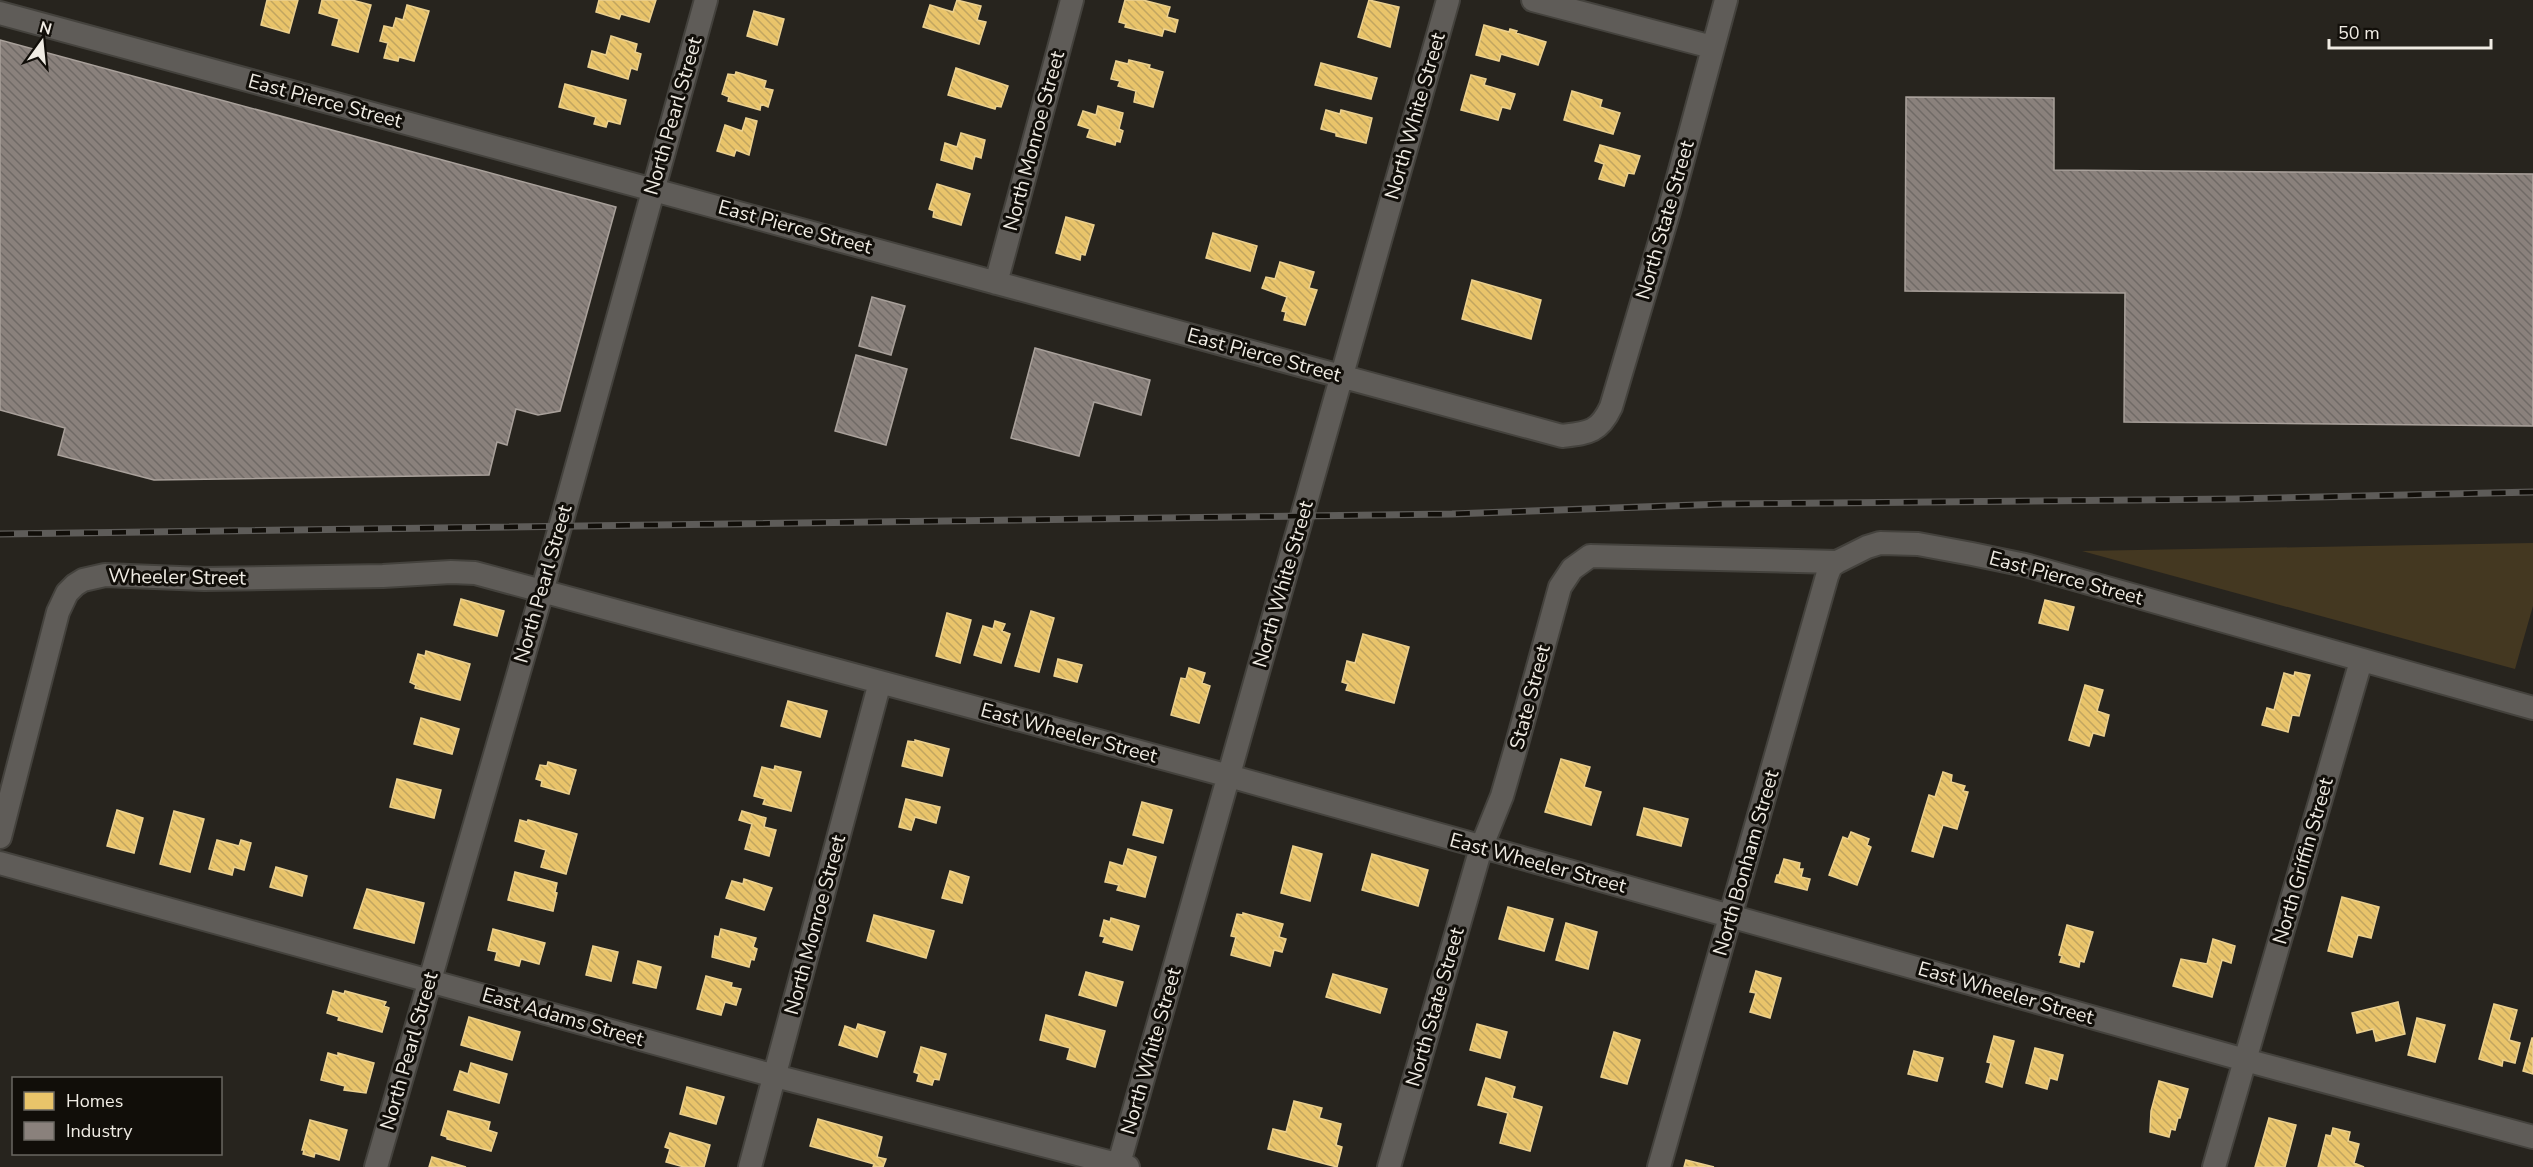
<svg xmlns="http://www.w3.org/2000/svg" width="2533" height="1167" font-family="'Nunito Sans',sans-serif">
  <style>
    .park { fill: #443821 }
    .homes { fill: url(#homes-back-hatch); stroke: #ebd08f; stroke-width: 1.5 }
    .industry { fill: url(#industry-back-hatch); stroke: #a9a19b; stroke-width: 1.5 }
    .lines { fill: none; stroke-linecap: round; stroke-linejoin: round }
    .minor-casing { stroke: #44423d; stroke-width: 26 }
    .minor { stroke: #5f5c58; stroke-width: 22 }
    .rail-casing { stroke: #5e5c59; stroke-width: 7 }
    .rail { stroke: #110e09; stroke-width: 4.5; stroke-dasharray: 14; stroke-linecap: butt }
    .labels { text-anchor: middle; dominant-baseline: central; stroke-width: 6; stroke-linejoin: round; paint-order: stroke }
    .street-label { font-size: 20px; fill: #f0ece4; stroke: #110e09 }
  </style>
  <defs>
    <pattern id="homes-back-hatch" width="6" height="6" patternUnits="userSpaceOnUse" patternTransform="scale(1.5)"><rect width="6" height="6" fill="#e9c46a"/><path d="M-1 5l2 2M0 0l6 6M5-1l2 2" fill="none" stroke="#c1a560"/></pattern>
    <pattern id="industry-back-hatch" width="6" height="6" patternUnits="userSpaceOnUse" patternTransform="scale(1.5)"><rect width="6" height="6" fill="#8a817c"/><path d="M-1 5l2 2M0 0l6 6M5-1l2 2" fill="none" stroke="#706a66"/></pattern>
  </defs>
  <rect width="100%" height="100%" fill="#27241e"/>
  <path class="park" d="M2533 543V606L2515 669 2082 551Z"/>
  <path class="homes" d="M267 0H298L289 33 261 25Z
    M322 0H352L371 5 358 52 332 45 339 19 319 13Z
    M599 0H656L649 22 621 14 619 19 596 12Z
    M957 0 981 6 977 20 986 22 979 44 923 27 930 5 953 12Z
    M1125 0H1143L1170 7 1167 17 1178 20 1175 32 1164 29 1162 36 1125 27 1126 24 1119 22Z
    M1369 0 1399 7 1390 47 1358 37Z
    M407 5 429 11 414 61 399 57 398 61 384 58 388 43 380 41 384 26 393 28 396 18 403 20Z
    M754 11 784 19 777 45 747 36Z
    M1484 25 1509 32 1510 29 1517 31 1516 33 1546 42 1538 65 1501 54 1499 61 1476 55Z
    M611 36 637 44 635 52 641 54 637 70 631 68 628 79 588 67 592 51 606 55Z
    M1129 60 1150 65 1149 68 1163 72 1153 107 1134 102 1136 91 1118 86 1120 81 1111 79 1116 61 1128 64Z
    M1321 63 1377 78 1371 99 1315 85Z
    M956 68 1008 86 1001 107 996 106 995 109 948 95Z
    M736 72 766 81 764 88 773 90 768 107 761 104 760 110 728 101 729 97 722 94 728 74 735 75Z
    M1471 75 1486 79 1484 85 1515 94 1510 109 1502 107 1498 120 1461 110Z
    M565 84 626 100 620 124 608 121 606 127 594 124 596 117 559 107Z
    M1572 91 1602 100 1600 107 1620 113 1613 134 1564 120Z
    M1098 106 1123 113 1119 129 1123 131 1120 142 1116 141 1115 145 1087 137 1090 129 1078 125 1083 111 1096 115Z
    M1326 110 1340 114 1341 110 1372 118 1366 143 1336 136V133L1321 129Z
    M746 118 757 121 749 155 736 150 734 156 717 151 725 125 742 131Z
    M961 133 985 140 981 158 975 156 972 169 941 160 945 143 957 147Z
    M1600 145 1640 156 1634 174 1628 173 1624 186 1599 179 1604 164 1595 161Z
    M937 184 970 194 961 225 933 217 934 211 929 209Z
    M1066 217 1094 225 1085 255 1081 254 1080 260 1056 253Z
    M1213 233 1257 246 1250 271 1206 258Z
    M1280 262 1314 272 1309 288 1317 290 1305 325 1284 320 1286 312 1282 311 1287 297 1262 288 1266 277 1275 279Z
    M1472 280 1541 300 1531 339 1462 319Z
    M461 599 504 611 497 636 454 625Z
    M2045 600 2074 607 2068 630 2039 623Z
    M1031 611 1054 618 1039 672 1015 666Z
    M947 613 971 620 960 663 936 656Z
    M995 621 1005 624 1002 631 1010 634 1001 663 974 655 983 626 993 629Z
    M1363 634 1409 647 1394 703 1346 690 1348 684 1342 682 1347 661 1355 663Z
    M426 651 470 664 460 700 415 688 416 685 410 682 418 654 425 656Z
    M1058 659 1082 665 1077 682 1054 676Z
    M1189 668 1205 673 1202 683 1210 686 1199 723 1171 715 1181 678 1186 679Z
    M2295 672 2310 675 2299 716 2292 715 2288 732 2262 725 2267 708 2274 710 2284 673 2294 676Z
    M2085 685 2103 690 2097 711 2109 715 2104 736 2093 733 2089 746 2069 740Z
    M788 701 827 711 820 737 781 726Z
    M421 718 459 729 452 754 414 744Z
    M915 740 949 749 942 776 902 766 908 741 915 742Z
    M1561 759 1590 767 1584 787 1601 792 1591 825 1545 812Z
    M548 762 576 770 569 794 541 786 542 781 536 779 540 765 547 766Z
    M775 766 801 772 791 811 763 804 765 799 754 796 762 767 774 770Z
    M1943 772 1952 775 1951 782 1965 786 1963 791 1968 792 1957 829 1943 825 1933 857 1912 851 1929 795 1935 797Z
    M397 779 441 790 434 818 390 807Z
    M906 799 940 807 936 823 915 817 911 830 899 827Z
    M1142 802 1172 810 1163 843 1133 835Z
    M1644 808 1688 819 1681 846 1637 835Z
    M117 810 143 818 134 853 107 846Z
    M174 811 204 819 190 872 160 864Z
    M742 811 766 818 764 827 776 830 769 856 745 849 752 824 739 820Z
    M520 820 527 822 528 820 577 834 566 874 541 867 546 850 515 841Z
    M1851 832 1869 839 1867 845 1871 847 1857 885 1829 875 1843 837 1848 839Z
    M217 840 239 846 241 840 251 843 244 870 234 867 232 875 209 869Z
    M1293 846 1322 854 1310 901 1281 893Z
    M1128 849 1156 857 1145 897 1117 890 1119 885 1105 882 1110 862 1123 866Z
    M1372 854 1428 870 1418 906 1362 890Z
    M1784 859 1800 863 1799 869H1803L1801 877 1810 879 1807 890 1775 882 1777 875H1779Z
    M276 867 307 876 302 896 270 887Z
    M950 871 969 877 962 903 942 898Z
    M515 872 557 883 555 892 557 893 553 911 508 900Z
    M744 879 772 888 764 910 726 898 732 881 743 884Z
    M367 889 424 903 414 943 354 928Z
    M2342 897 2379 907 2371 938 2358 935 2352 957 2328 951Z
    M1508 907 1553 919 1544 951 1499 939Z
    M1243 913 1283 924 1279 937 1286 939 1282 952 1274 950 1270 966 1231 955 1236 937 1231 936 1237 914 1243 915Z
    M874 915 934 931 926 958 867 941Z
    M1111 918 1139 926 1132 950 1103 942 1105 937 1100 936 1104 920 1110 922Z
    M1566 923 1597 932 1588 969 1556 960Z
    M2067 925 2093 932 2084 962 2080 961 2079 967 2060 962 2062 956 2059 955Z
    M493 929 545 943 539 964 521 959 519 966 495 960 497 952 488 950Z
    M721 929 756 938 753 947 757 949 754 960 751 959 749 967 712 957 715 936 719 937Z
    M2213 939 2235 946 2231 963 2222 960 2212 997 2173 986 2181 959 2207 964Z
    M593 946 618 952 611 981 586 975Z
    M638 961 661 967 656 988 633 983Z
    M1756 971 1781 978 1770 1018 1750 1012 1756 993 1750 992Z
    M1086 972 1123 982 1116 1006 1079 995Z
    M1333 974 1387 989 1380 1013 1326 997Z
    M706 976 732 983 731 987 741 989 736 1005 725 1002 721 1015 697 1009Z
    M333 991 344 994 345 991 386 1002 384 1006 389 1008 382 1032 338 1020 339 1017 327 1013Z
    M2398 1002 2405 1034 2376 1041 2373 1029 2357 1033 2352 1013Z
    M2494 1004 2517 1010 2509 1040 2520 1043 2515 1063 2503 1060 2502 1066 2479 1059Z
    M1046 1015 1105 1031 1095 1067 1067 1059 1070 1048 1040 1040Z
    M469 1017 520 1032 512 1060 461 1045Z
    M2417 1018 2445 1025 2435 1062 2408 1055Z
    M858 1024 885 1032 877 1057 839 1045 845 1026 856 1030Z
    M1477 1024 1507 1032 1500 1058 1470 1050Z
    M1614 1032 1640 1040 1627 1084 1601 1077Z
    M1994 1036 2014 1041 2002 1087 1986 1082 1991 1063 1987 1062Z
    M2532 1038H2533V1074L2523 1071Z
    M921 1047 946 1054 939 1080 934 1079 932 1085 917 1081 919 1074 914 1072Z
    M2035 1048 2063 1055 2057 1080 2050 1078 2047 1089 2026 1083Z
    M1914 1051 1943 1058 1937 1081 1908 1074Z
    M328 1053 338 1056V1053L374 1063 366 1093 344 1090 345 1086 321 1080Z
    M471 1063 507 1074 499 1103 454 1090 460 1071 468 1074Z
    M1486 1078 1515 1087 1512 1098 1542 1107 1530 1151 1500 1143 1508 1113 1478 1105Z
    M2159 1081 2188 1089 2180 1118H2178L2175 1130 2171 1129 2169 1137 2150 1132 2151 1111Z
    M687 1087 724 1097 716 1124 680 1114Z
    M1294 1101 1322 1108 1319 1118 1341 1124 1336 1145 1342 1147 1337 1167 1268 1149 1273 1129 1286 1132Z
    M448 1111 490 1122 488 1130 497 1133 491 1151 447 1139V1137L441 1135Z
    M2269 1118 2296 1125 2285 1167H2255Z
    M818 1119 882 1137 877 1157 886 1159 883 1167H873L874 1164 810 1146Z
    M310 1120 347 1130 339 1160 315 1153 314 1157 303 1154 304 1150H302Z
    M2333 1128 2350 1132 2348 1141 2359 1144 2354 1163 2364 1167H2318L2326 1135 2331 1136Z
    M670 1133 710 1145 704 1167H684L666 1162 670 1149 665 1147Z
    M432 1157 466 1167H429Z
    M1686 1160 1714 1167H1684Z"/>
  <path class="industry" d="M0 40 616 207 560 411 538 415 516 409 507 445 497 442 489 475 154 480 58 455 65 428 0 410Z
    M1906 97 2054 98V170L2533 174V426L2124 422 2125 293 1905 291Z
    M872 297 905 306 891 355 859 346Z
    M1035 348 1150 380 1141 415 1094 402 1079 456 1011 438Z
    M856 355 907 369 886 445 835 431Z"/>
  <g class="lines">
    <defs>
      <path id="minor" d="M1533 0 1712 47
        M0 13 1562 436C1587 433 1599 433 1611 407L1669 211 1726 0
        M996 283 1072 0
        M0 837 58 612 67 593 75 585 83 580 105 575 204 579 383 576 451 572 475 573 1229 776 2245 1060 2533 1137
        M0 863 775 1076 1128 1167
        M376 1167 542 592 706 0
        M750 1167 880 682
        M1118 1167 1448 0
        M1389 1167 1481 848 1502 796 1515 751 1560 587 1572 569 1590 556 1837 562 1867 547 1880 543 1918 544 1972 554 2025 565 2533 708
        M1659 1167 1827 576 1831 566 1837 562
        M2214 1167 2361 661"/>
    </defs>
    <use href="#minor" class="minor-casing"/>
    <use href="#minor" class="minor"/>
    <defs>
      <path id="rail" d="M0 534 1303 516 1452 514 1723 504 2235 499 2533 492"/>
    </defs>
    <use href="#rail" class="rail-casing"/>
    <use href="#rail" class="rail"/>
  </g>
  <g class="labels">
    <g class="street-label">
      <text transform="translate(325 101) rotate(15)">East Pierce Street</text>
      <text transform="translate(673 116) rotate(-74)">North Pearl Street</text>
      <text transform="translate(1415 116) rotate(-74)">North White Street</text>
      <text transform="translate(1034 141) rotate(-75)">North Monroe Street</text>
      <text transform="translate(1665 220) rotate(-74)">North State Street</text>
      <text transform="translate(795 227) rotate(15)">East Pierce Street</text>
      <text transform="translate(1264 355) rotate(15)">East Pierce Street</text>
      <text transform="translate(177 577) rotate(1)">Wheeler Street</text>
      <text transform="translate(2066 578) rotate(15)">East Pierce Street</text>
      <text transform="translate(543 584) rotate(-74)">North Pearl Street</text>
      <text transform="translate(1283 584) rotate(-74)">North White Street</text>
      <text transform="translate(1530 697) rotate(-75)">State Street</text>
      <text transform="translate(1069 733) rotate(15)">East Wheeler Street</text>
      <text transform="translate(2303 861) rotate(-74)">North Griffin Street</text>
      <text transform="translate(1538 863) rotate(15)">East Wheeler Street</text>
      <text transform="translate(1746 863) rotate(-74)">North Bonham Street</text>
      <text transform="translate(815 925) rotate(-75)">North Monroe Street</text>
      <text transform="translate(2006 993) rotate(16)">East Wheeler Street</text>
      <text transform="translate(1435 1007) rotate(-74)">North State Street</text>
      <text transform="translate(563 1017) rotate(16)">East Adams Street</text>
      <text transform="translate(409 1051) rotate(-74)">North Pearl Street</text>
      <text transform="translate(1151 1051) rotate(-74)">North White Street</text>
    </g>
  </g>
  <rect x="12" y="1077" width="210" height="78" fill="#110e09" stroke="#6a6761" stroke-width="1.5"/>
  <rect x="24" y="1092" width="30" height="18" fill="#e9c46a" stroke="#6a6761" stroke-width="1.5"/>
  <text x="66" y="1107" font-size="18" fill="#f0ece4">Homes</text>
  <rect x="24" y="1122" width="30" height="18" fill="#8a817c" stroke="#6a6761" stroke-width="1.5"/>
  <text x="66" y="1137" font-size="18" fill="#f0ece4">Industry</text>
  <g transform="translate(42 42) rotate(15)" stroke="#110e09" stroke-width="4.5" paint-order="stroke">
  <path d="M0-4.5L10 22L0 15L-10 22Z" fill="#f0ece4"/>
  <text y="-9" font-size="16" font-weight="bold" text-anchor="middle" fill="#f0ece4">N</text>
  </g>
  <path d="M2329 39v9h162v-9" fill="none" stroke="#f0ece4" stroke-width="3"/>
  <text x="2338" y="39" font-size="18" fill="#f0ece4" stroke="#110e09" stroke-width="4.5" paint-order="stroke">50 m</text>
</svg>
